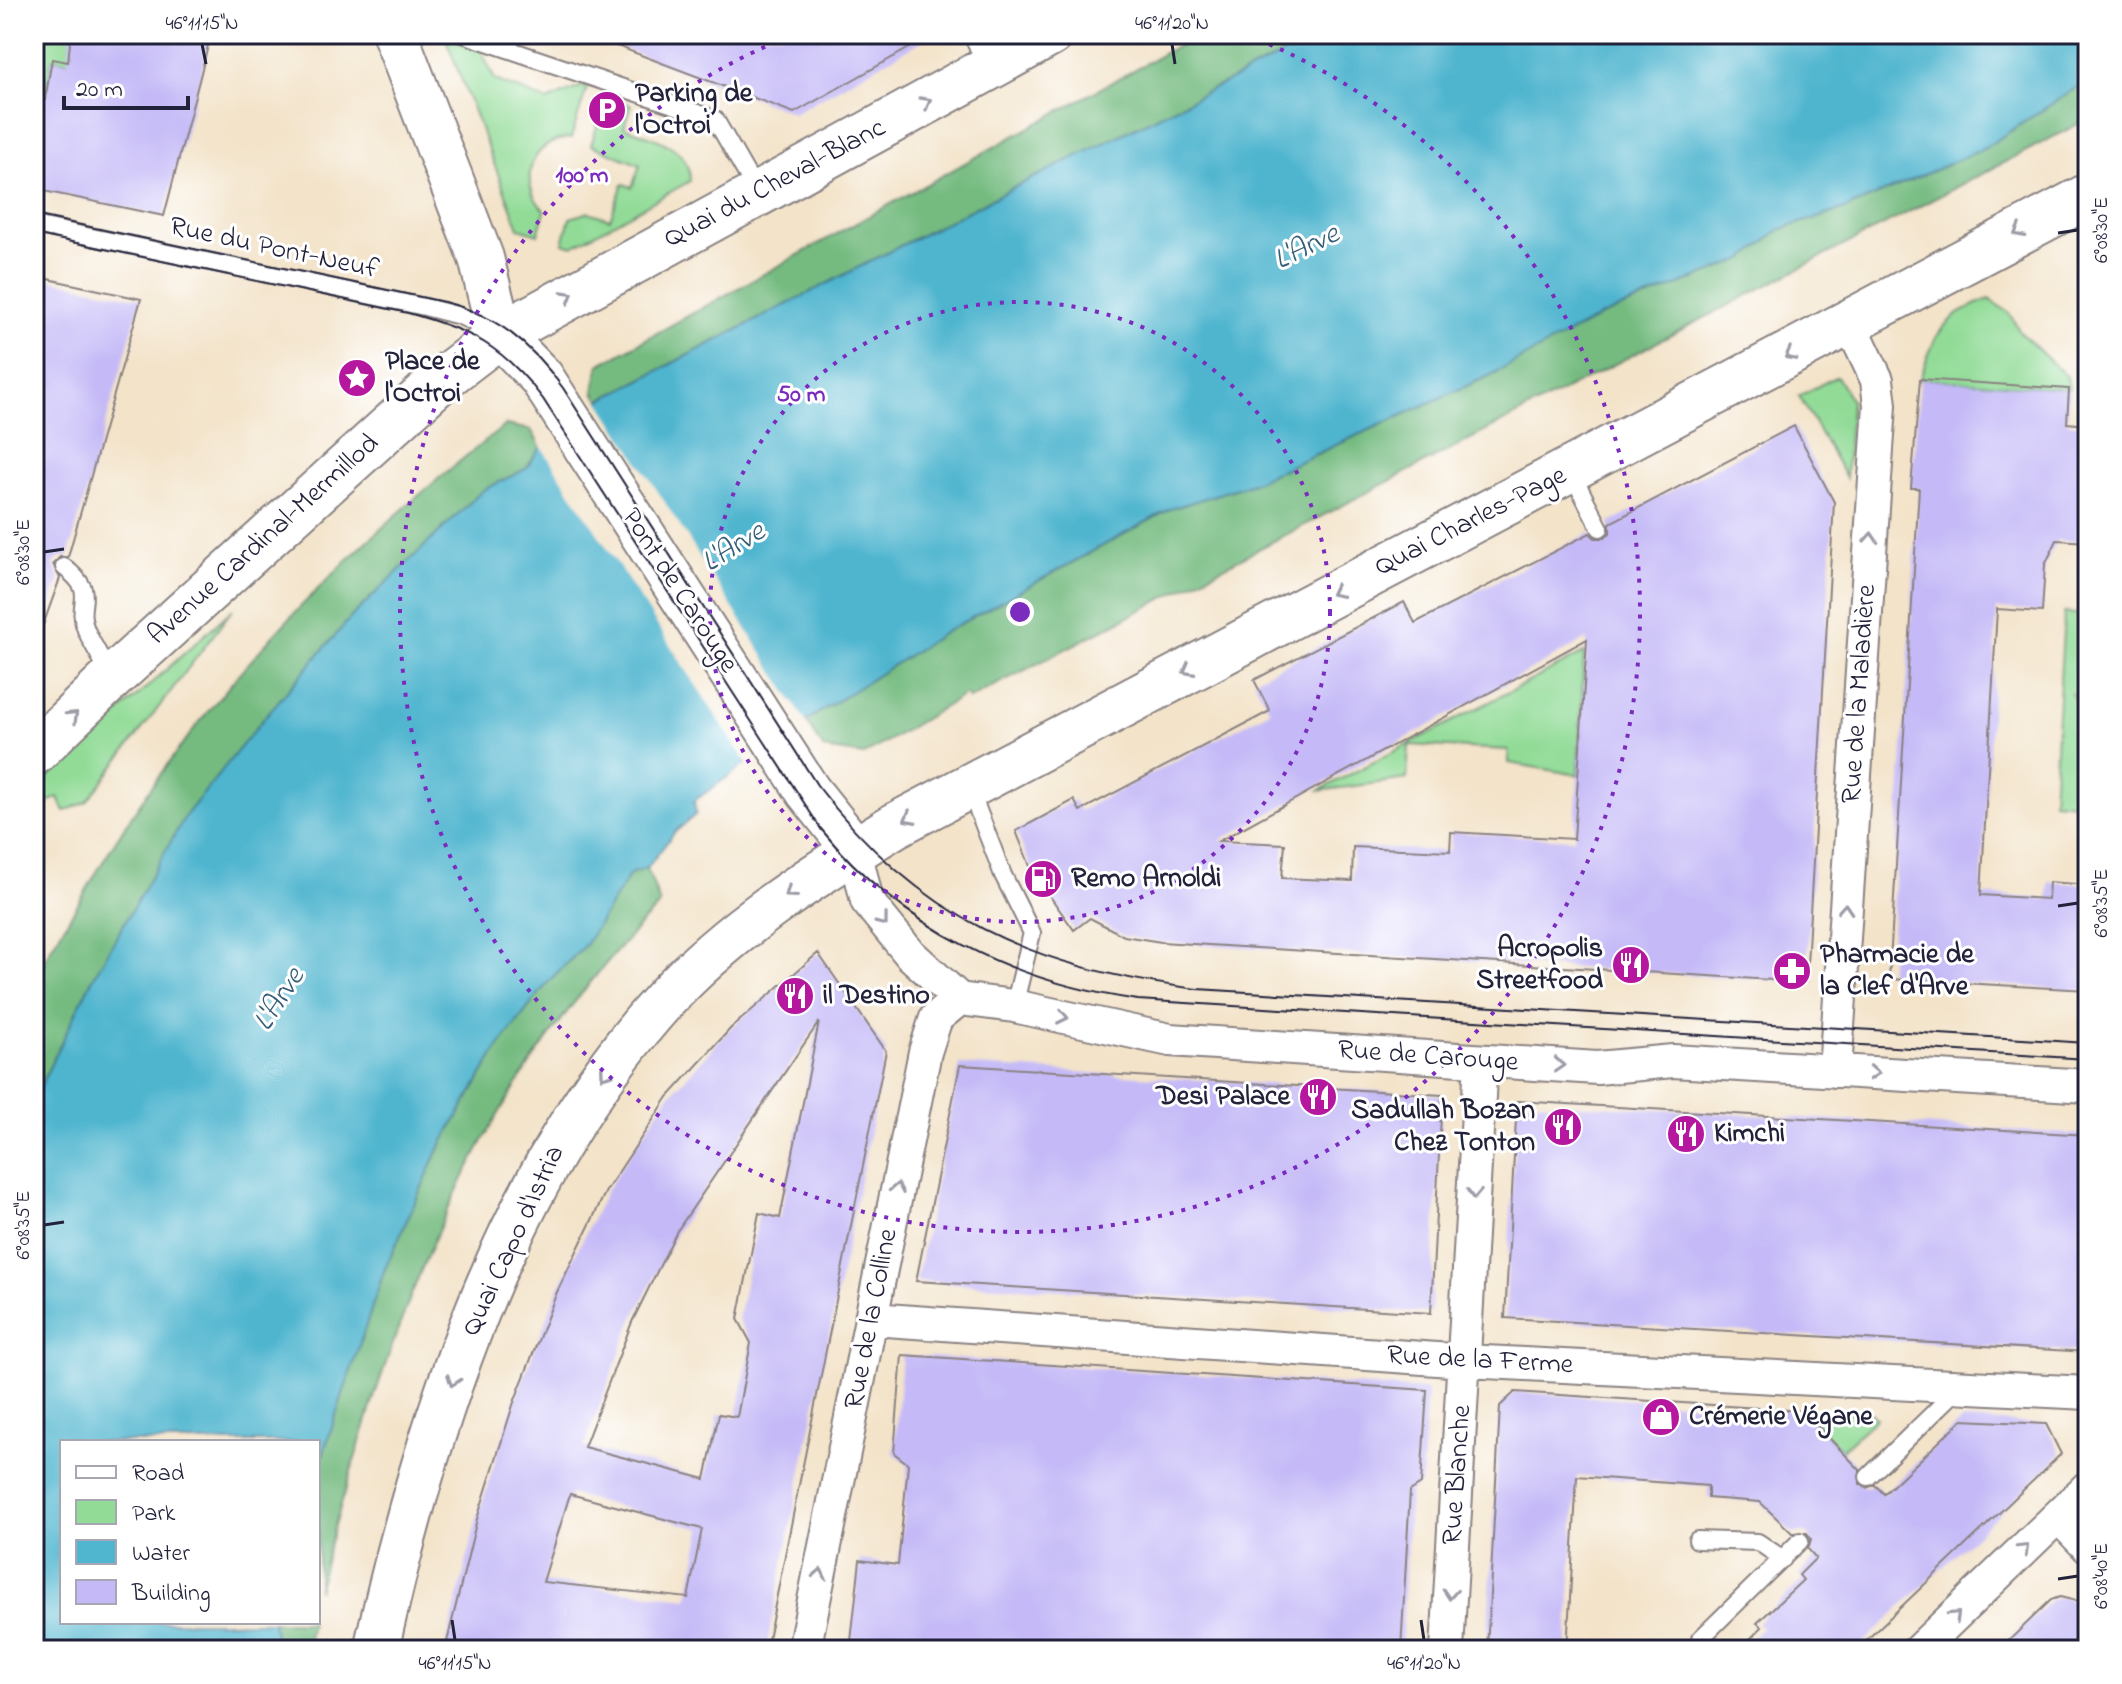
<svg xmlns="http://www.w3.org/2000/svg" width="2122" height="1684" font-family="'Indie Flower',sans-serif">
  <style>
    .green { fill: #92db97; stroke: #5a7e69; stroke-width: 2 }
    .forest { fill: #75bb80; stroke: #4c6e5e; stroke-width: 2 }
    .water { fill: #50b5cf; stroke: #396c85; stroke-width: 2 }
    .pier { fill: #f3e3c9 }
    .building { fill: #c5baf7; fill-rule: evenodd }
    .lines { fill: none; stroke-linecap: round; stroke-linejoin: round }
    .lane-casing { stroke: #8a8282; stroke-width: 20 }
    .street-casing { stroke: #8a8282; stroke-width: 36 }
    .secondary-casing { stroke: #8a8282; stroke-width: 48 }
    .lane { stroke: #fff; stroke-width: 16 }
    .street { stroke: #fff; stroke-width: 32 }
    .secondary { stroke: #fff; stroke-width: 44 }
    .tram { stroke: #22223b; stroke-width: 2 }
    .oneway { stroke: #9c9ca7 }
    .ticks { fill: none; stroke: #22223b; stroke-width: 3 }
    .ring { fill: none; stroke: #7b2cbf; stroke-width: 4; stroke-dasharray: 4 8 }
    .labels { text-anchor: middle; dominant-baseline: central; stroke-width: 6; stroke-linejoin: round; paint-order: stroke }
    .poi-label { font-size: 28px; font-weight: bold; fill: #22223b; stroke: #fff; text-anchor: start }
    .street-label { font-size: 28px; fill: #22223b; stroke: #fff }
    .water-label { font-size: 30px; font-style: italic; fill: #345d76; stroke: #fff }
    .centre { fill: #7b2cbf; stroke: #fff; stroke-width: 4 }
    .ring-label { font-size: 24px; text-anchor: middle; font-weight: bold; fill: #7b2cbf; stroke: #fff; stroke-width: 6; stroke-linejoin: round; paint-order: stroke }
    .neatline { fill: none; stroke: #22223b; stroke-width: 3 }
    .ticks-label { font-size: 20px; text-anchor: middle; fill: #22223b }
  </style>
  <rect width="100%" height="100%" fill="#fff"/>
  <filter id="ink" filterUnits="userSpaceOnUse"><feTurbulence type="fractalNoise" baseFrequency=".0125" numOctaves="2"/><feDisplacementMap in="SourceGraphic" scale="16" xChannelSelector="R" yChannelSelector="G"/><feConvolveMatrix kernelMatrix="1 2 1 2 8 2 1 2 1" color-interpolation-filters="sRGB"/></filter>
  <filter id="wash" filterUnits="userSpaceOnUse"><feTurbulence type="fractalNoise" baseFrequency=".006" numOctaves="4" result="noise"/><feDisplacementMap in="SourceGraphic" scale="32" xChannelSelector="R" yChannelSelector="G"/><feGaussianBlur stdDeviation="1.8" result="paint"/><feColorMatrix in="noise" values="0 0 0 0 0 0 0 0 0 0 0 0 0 0 0 0 0 1.4 0 .05"/><feComposite in="paint" operator="in"/></filter>
  <g filter="url(#wash)">
    <rect width="100%" height="100%" fill="#f3e3c9"/>
    <path class="green" d="M34 34H126L116 70 52 59 47 88 34 82Z
      M452 40 481 50 495 80 547 101 582 86 587 88 571 138C530 140 516 183 545 211L538 234 519 228 447 42Z
      M607 96 631 105 624 127C653 138 690 145 690 181L573 246 563 243 570 218 589 212 610 219 623 184 632 187 640 165 591 145Z
      M1989 299 2009 313 2021 333 2067 377 2069 389 1920 379C1936 331 1941 319 1989 299Z
      M1837 376 1851 401 1846 478 1799 396Z
      M233 609 87 802 65 811 58 797 34 809V790Z
      M2064 613 2088 615V694H2071L2082 706H2088V804L2053 801Z
      M1584 653 1578 775 1509 763 1508 750 1409 745 1407 779 1318 791Z
      M1803 1411 1871 1413 1876 1418 1841 1450Z"/>
    <path class="forest" d="M1199 34H1324L1009 190 599 401 594 391 599 365Z
      M2088 80V119L969 699 966 694 864 755 824 749 806 721 945 632 1170 509 1250 484 1493 374 1601 316 1744 259 1781 229 1845 209 1983 149Z
      M506 425 531 430 541 447 526 469 483 490 352 616 186 815 92 980 34 1099C34 1073 29 1006 35 984 44 953 68 922 84 894 187 710 339 552 506 425Z
      M647 868 660 904C506 1062 426 1228 361 1439 346 1489 329 1539 318 1591V1469L384 1271 438 1151 499 1046 549 981 585 945 630 874Z
      M273 1622H311L306 1650H272L276 1641Z"/>
    <path class="water" d="M1324 34H2088V80L1983 149 1845 209 1781 229 1744 259 1601 316 1493 374 1250 484 1170 509 945 632 806 721 694 801 696 814 675 832 647 868 630 874 585 945 549 981 499 1046 438 1151 384 1271 318 1469V1442H62V1622H273L276 1641 272 1650H34V1099L92 980 186 815 264 718 352 616 483 490 526 469 541 447 599 401 1009 190Z"/>
    <path class="pier" d="M597 397 808 725 750 768 539 443Z"/>
    <g id="blocks">
      <path class="building" d="M71 34H211L164 216 34 189V94L45 100 52 59 68 62Z
        M594 34H934L794 113 593 37Z
        M34 276 141 299 68 557H60L53 564 60 578 38 639 34 638Z
        M1920 379 2069 389 2067 423 2088 425V542L2057 540 2045 565 2042 612 1997 609 1981 895 2048 899 2049 882 2088 885V990L1889 979 1919 488H1911Z
        M1794 426 1834 502 1806 982 1161 942 1124 936 1090 918 1074 930 1032 871 1016 831 1074 800 1080 811 1270 711 1254 680 1404 602 1415 623 1590 533 1595 538H1604L1610 533V523ZM1587 639 1574 839 1451 832 1450 851 1353 847 1352 881 1282 878 1285 844 1219 841Z
        M818 953 886 1051 766 1650H445L477 1519 513 1405 557 1292 606 1191 668 1097 731 1028ZM819 1022 780 1218 759 1213 738 1319 751 1343 737 1417 719 1414 705 1479 584 1447 632 1322 677 1231ZM570 1494 702 1529 688 1598 543 1582Z
        M960 1065 1442 1095 1431 1313 916 1281Z
        M1517 1101 2088 1135V1352L1505 1318Z
        M902 1355 1427 1390 1421 1484 1410 1491 1401 1650H850L860 1560 898 1565 908 1464 894 1453Z
        M1515 1392 1803 1411 1860 1470V1484L1866 1488 1875 1485 1884 1494 1962 1420 2046 1424 2061 1454 1856 1650H1739L1762 1627 1757 1623 1803 1580 1799 1575 1816 1558 1808 1549 1811 1539 1807 1533H1792L1760 1502 1708 1498V1486L1577 1476 1567 1650H1487L1500 1406Z
        M2060 1597 2088 1604V1650H1999L2051 1600Z"/>
    </g>
  </g>
  <g filter="url(#ink)">
    <use href="#blocks" fill-opacity="0" stroke="#8a8282" stroke-width="2"/>
    <g class="lines">
      <defs>
        <path id="lane" d="M463 34 715 119 757 192
          M971 34 988 66
          M34 225 425 307 460 316 492 331
          M1571 472 1600 528
          M64 567C100 595 74 600 86 630 93 646 103 661 111 676
          M969 787 1003 875 1032 933 1014 1006
          M1868 1477 1958 1389
          M1697 1540 1758 1542 1783 1559
          M1700 1639 1800 1541"/>
        <path id="street" d="M855 850 867 901 910 954 959 999 1014 1006 1170 1040 1597 1068 1673 1061 2088 1086
          M1835 1071 1880 405 1877 380 1850 323
          M872 1319 1465 1361 2088 1393
          M2058 1516 2088 1547
          M804 1650 925 1052 936 1018 959 999
          M1447 1650 1481 1061
          M1919 1650 2088 1487"/>
        <path id="secondary" d="M395 34 481 258 500 335
          M500 335 541 377 808 791 855 850
          M34 753 112 678 441 380 500 335 1051 34
          M376 1650C427 1423 505 1176 664 1000 729 929 813 876 894 826L2088 196"/>
      </defs>
      <use href="#lane" class="lane-casing"/>
      <use href="#street" class="street-casing"/>
      <use href="#secondary" class="secondary-casing"/>
      <use href="#lane" class="lane"/>
      <use href="#street" class="street"/>
      <use href="#secondary" class="secondary"/>
      <path class="tram" d="M34 215 444 302C497 315 531 344 563 388L817 785C919 919 1034 968 1197 989L2088 1043
        M34 234 408 313C471 330 503 346 543 399L821 829C902 928 1013 982 1138 1000L2088 1059"/>
    </g>
    <defs><path id="oneway-chevron" d="M-2-3.5L2.5 0L-2 3.5" fill="none" stroke-width="1.6" stroke-linecap="round" stroke-linejoin="round" transform="scale(2)"/></defs>
    <g class="oneway">
      <use href="#oneway-chevron" transform="translate(926 102) rotate(-29)"/>
      <use href="#oneway-chevron" transform="translate(2019 232) rotate(152)"/>
      <use href="#oneway-chevron" transform="translate(568 296) rotate(-30)"/>
      <use href="#oneway-chevron" transform="translate(1790 355) rotate(152)"/>
      <use href="#oneway-chevron" transform="translate(1871 538) rotate(-86)"/>
      <use href="#oneway-chevron" transform="translate(1336 592) rotate(153)"/>
      <use href="#oneway-chevron" transform="translate(1188 670) rotate(152)"/>
      <use href="#oneway-chevron" transform="translate(73 716) rotate(-44)"/>
      <use href="#oneway-chevron" transform="translate(909 818) rotate(152)"/>
      <use href="#oneway-chevron" transform="translate(790 893) rotate(144)"/>
      <use href="#oneway-chevron" transform="translate(1845 909) rotate(-86)"/>
      <use href="#oneway-chevron" transform="translate(883 921) rotate(52)"/>
      <use href="#oneway-chevron" transform="translate(1063 1017) rotate(12)"/>
      <use href="#oneway-chevron" transform="translate(1559 1065) rotate(3)"/>
      <use href="#oneway-chevron" transform="translate(1874 1073) rotate(3)"/>
      <use href="#oneway-chevron" transform="translate(605 1074) rotate(126)"/>
      <use href="#oneway-chevron" transform="translate(897 1188) rotate(-79)"/>
      <use href="#oneway-chevron" transform="translate(1474 1194) rotate(93)"/>
      <use href="#oneway-chevron" transform="translate(453 1381) rotate(109)"/>
      <use href="#oneway-chevron" transform="translate(2024 1549) rotate(-44)"/>
      <use href="#oneway-chevron" transform="translate(820 1574) rotate(-78)"/>
      <use href="#oneway-chevron" transform="translate(1450 1594) rotate(94)"/>
      <use href="#oneway-chevron" transform="translate(1955 1616) rotate(-44)"/>
    </g>
  </g>
  <path class="ticks" d="M202 44 206 64M1172 44 1175 64M2058 233 2078 230M44 552 64 549M2058 906 2078 903M44 1225 64 1222M2058 1579 2078 1576M452 1620 455 1640M1421 1620 1424 1640"/>
  <g class="ring">
    <circle cx="1020" cy="612" r="310"/>
    <path d="M1247 35A620 620 0 1 1 793 35"/>
  </g>
  <defs>
    <symbol id="parking-disc" viewBox="-11 -11 22 22"><circle r="9.5" fill="#b5179e" stroke="#fff"/><path d="M-3.5-5.5H1a3.5 3.5 0 0 1 0 7H-1V5.5H-3.5ZM-1-3.4V-.6H.8a1.4 1.4 0 0 0 0-2.8Z" fill="#fff"/></symbol>
    <symbol id="sight-disc" viewBox="-11 -11 22 22"><circle r="9.5" fill="#b5179e" stroke="#fff"/><path d="M0-6L1.8-2.2L6-1.7L2.9 1.2L3.7 5.4L0 3.3L-3.7 5.4L-2.9 1.2L-6-1.7L-1.8-2.2Z" fill="#fff"/></symbol>
    <symbol id="fuel-disc" viewBox="-11 -11 22 22"><circle r="9.5" fill="#b5179e" stroke="#fff"/><path d="M-5.5-6h7V0h2V4h1.3V-2.5L3-4.5l.8-.8L6-3V5H2.5V1h-1V6h-7ZM-4.2-4.7v3.2H.2V-4.7Z" fill="#fff"/></symbol>
    <symbol id="restaurant-disc" viewBox="-11 -11 22 22"><circle r="9.5" fill="#b5179e" stroke="#fff"/><path d="M-5-6h1v4h1v-4h1v4h1v-4h1v5L-1.5 .5V6h-2V.5L-5-1ZM5-6V6H3V1.5H1.5Q1.5-4 5-6Z" fill="#fff"/></symbol>
    <symbol id="pharmacy-disc" viewBox="-11 -11 22 22"><circle r="9.5" fill="#b5179e" stroke="#fff"/><path d="M-2-6h4v4h4v4h-4v4h-4v-4h-4v-4h4Z" fill="#fff"/></symbol>
    <symbol id="shop-disc" viewBox="-11 -11 22 22"><circle r="9.5" fill="#b5179e" stroke="#fff"/><path d="M-5-2.5h2.3a2.7 3.5 0 0 1 5.4 0H5L5.5 6h-11ZM-1.5-2.5h3a1.5 2.3 0 0 0-3 0Z" fill="#fff"/></symbol>
  </defs>
  <g fill-rule="evenodd">
    <use href="#parking-disc" x="585" y="88" width="44" height="44"/>
    <use href="#sight-disc" x="335" y="356" width="44" height="44"/>
    <use href="#fuel-disc" x="1021" y="857" width="44" height="44"/>
    <use href="#restaurant-disc" x="1609" y="943" width="44" height="44"/>
    <use href="#pharmacy-disc" x="1770" y="949" width="44" height="44"/>
    <use href="#restaurant-disc" x="773" y="974" width="44" height="44"/>
    <use href="#restaurant-disc" x="1296" y="1075" width="44" height="44"/>
    <use href="#restaurant-disc" x="1541" y="1105" width="44" height="44"/>
    <use href="#restaurant-disc" x="1664" y="1112" width="44" height="44"/>
    <use href="#shop-disc" x="1639" y="1395" width="44" height="44"/>
  </g>
  <g class="labels">
    <g class="poi-label">
      <text x="635" y="94">Parking de<tspan x="635" dy="32">l'Octroi</tspan></text>
      <text x="385" y="362">Place de<tspan x="385" dy="32">l'Octroi</tspan></text>
      <text x="1071" y="879">Remo Arnoldi</text>
      <text x="1603" y="949" text-anchor="end">Acropolis<tspan x="1603" dy="32">Streetfood</tspan></text>
      <text x="1820" y="955">Pharmacie de<tspan x="1820" dy="32">la Clef d'Arve</tspan></text>
      <text x="823" y="996">il Destino</text>
      <text x="1290" y="1097" text-anchor="end">Desi Palace</text>
      <text x="1535" y="1111" text-anchor="end">Sadullah Bozan<tspan x="1535" dy="32">Chez Tonton</tspan></text>
      <text x="1714" y="1134">Kimchi</text>
      <text x="1689" y="1417">Crémerie Végane</text>
    </g>
    <g class="street-label">
      <text transform="translate(775 184) rotate(-28)">Quai du Cheval-Blanc</text>
      <text transform="translate(274 249) rotate(12)">Rue du Pont-Neuf</text>
      <text transform="translate(1471 522) rotate(-27)">Quai Charles-Page</text>
      <text transform="translate(264 540) rotate(-42)">Avenue Cardinal-Mermillod</text>
      <text transform="translate(679 591) rotate(57)">Pont de Carouge</text>
      <text transform="translate(1860 694) rotate(-86)">Rue de la Maladière</text>
      <text transform="translate(1428 1057) rotate(4)">Rue de Carouge</text>
      <text transform="translate(514 1241) rotate(-65)">Quai Capo d'Istria</text>
      <text transform="translate(872 1319) rotate(-79)">Rue de la Colline</text>
      <text transform="translate(1480 1361) rotate(3)">Rue de la Ferme</text>
      <text transform="translate(1458 1475) rotate(-86)">Rue Blanche</text>
    </g>
    <g class="water-label">
      <text transform="translate(1307 248) rotate(-26)">L'Arve</text>
      <text transform="translate(734 548) rotate(-32)">L'Arve</text>
      <text transform="translate(280 1000) rotate(-57)">L'Arve</text>
    </g>
  </g>
  <circle cx="1020" cy="612" r="12" class="centre"/>
  <g class="ring-label">
    <text x="582" y="182">100 m</text>
    <text x="801" y="401">50 m</text>
  </g>
  <rect width="2122" height="1684" fill="none" stroke="#fff" stroke-width="88"/>
  <rect x="60" y="1440" width="260" height="184" fill="#ffffff" stroke="#a7a7b1" stroke-width="2"/>
  <rect x="76" y="1466" width="40" height="12" fill="#ffffff" stroke="#a7a7b1" stroke-width="2"/>
  <text x="132" y="1480" font-size="24" fill="#22223b">Road</text>
  <rect x="76" y="1500" width="40" height="24" fill="#92db97" stroke="#a7a7b1" stroke-width="2"/>
  <text x="132" y="1520" font-size="24" fill="#22223b">Park</text>
  <rect x="76" y="1540" width="40" height="24" fill="#50b5cf" stroke="#a7a7b1" stroke-width="2"/>
  <text x="132" y="1560" font-size="24" fill="#22223b">Water</text>
  <rect x="76" y="1580" width="40" height="24" fill="#c5baf7" stroke="#a7a7b1" stroke-width="2"/>
  <text x="132" y="1600" font-size="24" fill="#22223b">Building</text>
  <path d="M64 96v12h124v-12" fill="none" stroke="#22223b" stroke-width="4"/>
  <text x="76" y="96" font-size="24" fill="#22223b" stroke="#ffffff" stroke-width="6" paint-order="stroke">20 m</text>
  <rect x="44" y="44" width="2034" height="1596" class="neatline"/>
  <g class="ticks-label">
    <text x="202" y="29">46°11'15"N</text>
    <text x="1172" y="29">46°11'20"N</text>
    <text transform="translate(2100 230) rotate(-90)" y="7">6°08'30"E</text>
    <text transform="translate(22 552) rotate(-90)" y="7">6°08'30"E</text>
    <text transform="translate(2100 903) rotate(-90)" y="7">6°08'35"E</text>
    <text transform="translate(22 1225) rotate(-90)" y="7">6°08'35"E</text>
    <text transform="translate(2100 1576) rotate(-90)" y="7">6°08'40"E</text>
    <text x="455" y="1669">46°11'15"N</text>
    <text x="1424" y="1669">46°11'20"N</text>
  </g>
</svg>
